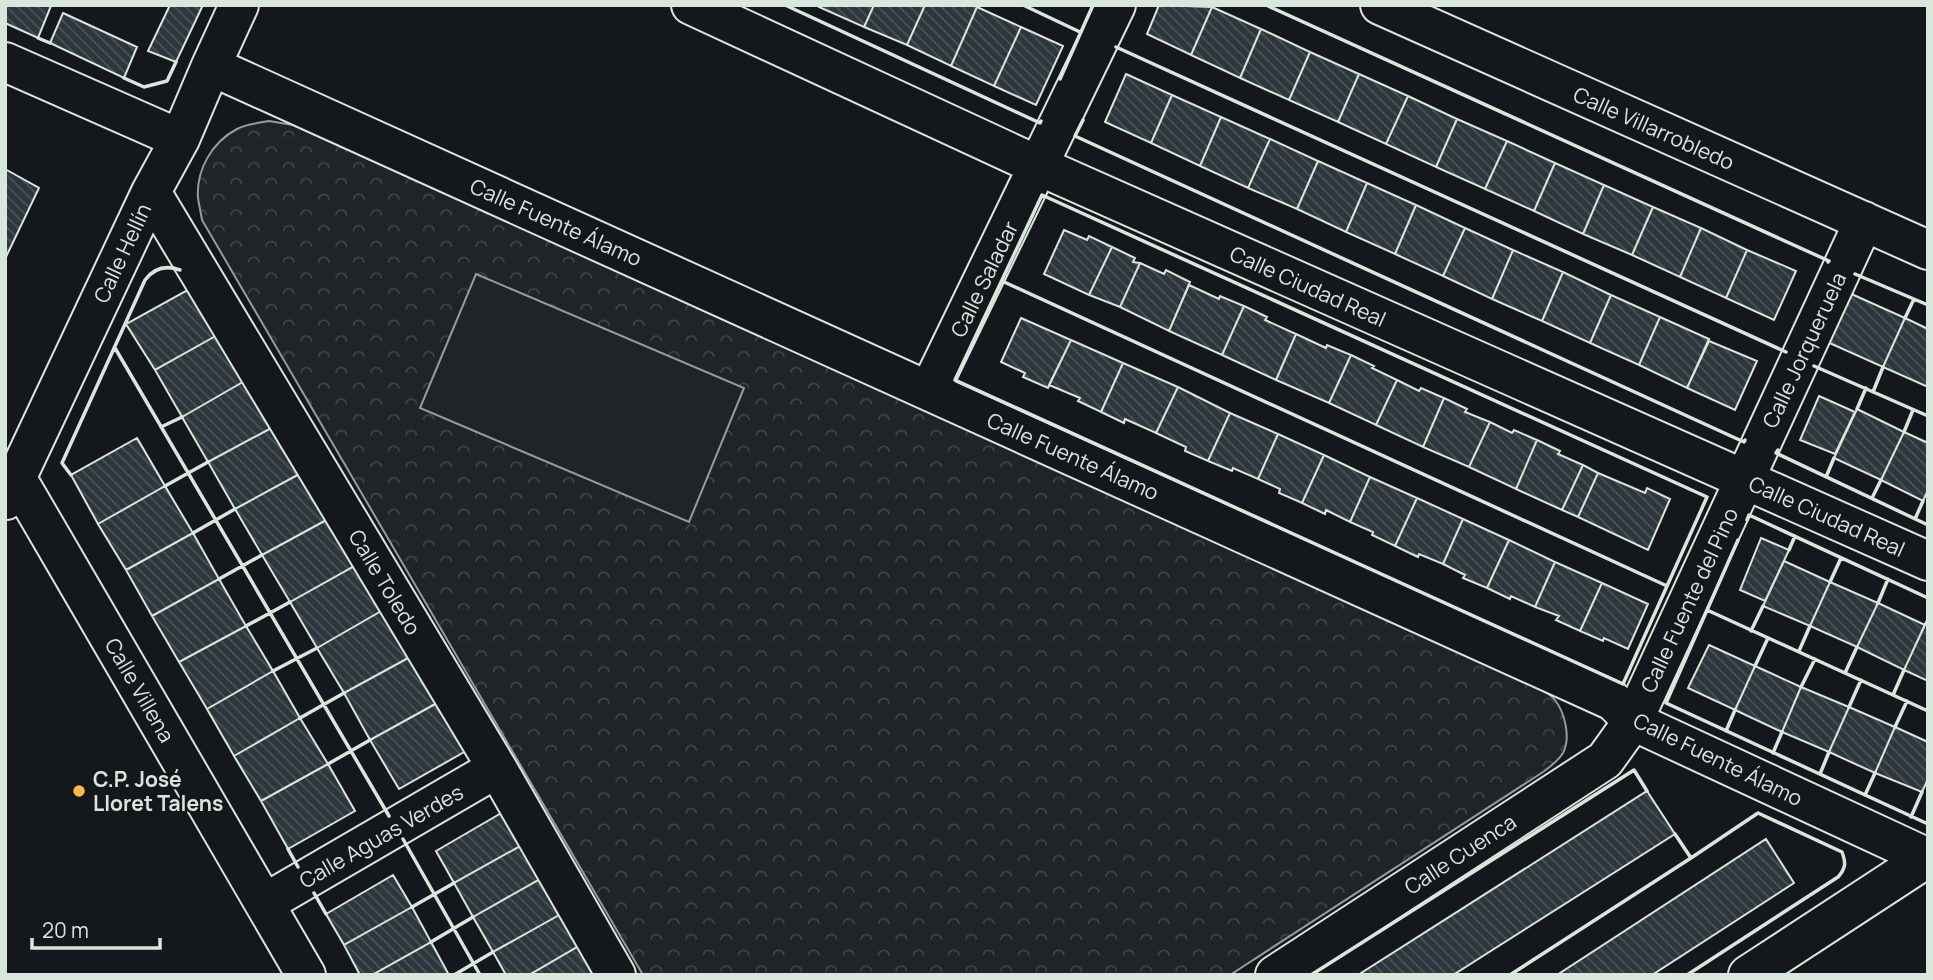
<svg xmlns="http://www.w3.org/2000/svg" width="1933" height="980" font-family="Manrope,sans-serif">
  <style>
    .park { fill: url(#park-crowns); stroke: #939e99; stroke-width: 2 }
    .garden { fill: #202428; stroke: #939e99; stroke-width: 2 }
    .building { fill: url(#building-back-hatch); stroke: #d8e6dc; stroke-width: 2 }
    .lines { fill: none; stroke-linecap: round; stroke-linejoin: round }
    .street-casing { stroke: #d8e6dc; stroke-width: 42 }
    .street { stroke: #14181c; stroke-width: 38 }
    .wall { stroke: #d8e6dc; stroke-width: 3.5 }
    .poi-dot { fill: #ffb74d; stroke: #14181c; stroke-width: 2.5 }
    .labels { text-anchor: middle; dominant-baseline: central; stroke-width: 5; stroke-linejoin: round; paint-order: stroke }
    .street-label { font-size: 21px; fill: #d8e6dc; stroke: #14181c }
    .poi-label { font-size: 21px; font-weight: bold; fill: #d8e6dc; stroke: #14181c; text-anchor: start }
  </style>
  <defs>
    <pattern id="park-crowns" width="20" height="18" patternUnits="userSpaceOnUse" patternTransform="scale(1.75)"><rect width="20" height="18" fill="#202428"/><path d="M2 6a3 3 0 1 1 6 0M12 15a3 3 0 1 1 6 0" fill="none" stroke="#404447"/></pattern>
    <pattern id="building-back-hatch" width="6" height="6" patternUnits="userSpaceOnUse" patternTransform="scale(1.75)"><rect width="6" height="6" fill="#2c363c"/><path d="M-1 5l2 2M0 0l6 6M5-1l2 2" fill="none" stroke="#4a5358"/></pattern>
  </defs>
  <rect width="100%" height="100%" fill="#14181c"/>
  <path class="park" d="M269 121 293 125 1537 687C1543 691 1551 694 1555 700 1565 713 1571 738 1563 753 1558 761 1550 767 1543 772L1230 975H643L202 220C201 213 199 205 198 198 196 170 212 142 237 129 247 124 258 123 269 121Z"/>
  <path class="garden" d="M476 274 744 388 689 522 420 408Z"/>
  <path class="building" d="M5 5 51 6 38 38 5 23Z
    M170 5H203L176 62 148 51Z
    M820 5H874L864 27 819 7Z
    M874 5H925L907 45 864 27Z
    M925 5H973L977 7 951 66 907 45Z
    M1159 5 1212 7 1191 55 1147 34Z
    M977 7 1021 27 994 86 951 66Z
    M1212 7 1261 29 1240 78 1191 55Z
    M63 13 137 47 124 78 50 43Z
    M1021 27 1063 46 1036 105 994 86Z
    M1261 29 1310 52 1289 100 1240 78Z
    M1310 52 1359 74 1338 122 1289 100Z
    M1126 74 1172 95 1151 143 1105 122Z
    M1359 74 1408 96 1386 144 1338 122Z
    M1172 95 1221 117 1200 166 1151 143Z
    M1408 96 1457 119 1436 167 1386 144Z
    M1221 117 1270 139 1248 188 1200 166Z
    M1457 119 1507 141 1485 189 1436 167Z
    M1270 139 1318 161 1297 209 1248 188Z
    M1507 141 1555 163 1534 211 1485 189Z
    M1318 161 1367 183 1346 232 1297 209Z
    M1555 163 1604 185 1583 234 1534 211Z
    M5 169 39 188 5 259Z
    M1367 183 1416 205 1395 254 1346 232Z
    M1604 185 1653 207 1632 255 1583 234Z
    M1416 205 1465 228 1443 276 1395 254Z
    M1653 207 1701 228 1680 277 1632 255Z
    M1465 228 1513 250 1492 299 1443 276Z
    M1701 228 1747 250 1726 298 1680 277Z
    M1064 230 1087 240 1089 236 1112 247 1089 295 1044 274Z
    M1112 247 1135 258 1133 262 1140 263 1120 307 1089 295Z
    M1513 250 1563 272 1542 321 1492 299Z
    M1747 250 1796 271 1774 320 1726 298Z
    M1140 263 1164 274 1166 270 1190 282 1169 331 1120 307Z
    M1563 272 1611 295 1590 343 1542 321Z
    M1189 285 1219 299 1220 296 1244 306 1222 355 1169 331Z
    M193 287 221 333 155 370 126 324Z
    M1847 292 1905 318 1883 367 1825 341Z
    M1611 295 1660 317 1639 365 1590 343Z
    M1244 306 1267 317 1265 320 1296 334 1276 380 1222 355Z
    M1660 317 1709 339 1687 388 1639 365Z
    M1021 318 1071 340 1048 388 1023 377 1025 373 1001 362Z
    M1905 318 1928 329V387L1883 367Z
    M221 333 248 379 182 417 155 370Z
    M1296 334 1326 348 1327 345 1351 355 1329 403 1276 380Z
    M1071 340 1123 363 1101 412 1078 401 1080 398 1049 385Z
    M1709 341 1757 361 1735 410 1687 388Z
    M1351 355 1374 366 1372 368 1397 380 1376 425 1329 403Z
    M1123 363 1178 387 1156 433 1125 419 1124 423 1101 412Z
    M248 379 275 426 208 462 182 417Z
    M1397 380 1419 391 1421 388 1444 398 1423 447 1376 425Z
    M1178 387 1230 413 1208 461 1185 451 1186 447 1156 433Z
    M1819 396 1855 412 1835 454 1800 440Z
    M1444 398 1467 409 1465 412 1490 422 1469 467 1423 447Z
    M1857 409 1904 432 1881 480 1834 458Z
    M1230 413 1278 434 1258 479 1233 468 1232 471 1208 461Z
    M1490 422 1512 433 1514 430 1537 440 1516 489 1469 467Z
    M275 426 303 472 235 509 208 462Z
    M1904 432 1928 443V490L1923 501 1881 480Z
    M1278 434 1324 455 1302 503 1279 493 1280 489 1258 479Z
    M137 438 165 486 98 524 71 475Z
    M1537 440 1560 451 1558 454 1583 465 1562 510 1516 489Z
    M1324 455 1370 477 1350 522 1326 510 1325 514 1302 503Z
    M1583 465 1598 473 1578 517 1562 510Z
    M303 472 330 518 262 555 235 509Z
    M1598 473 1645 493 1647 488 1670 499 1648 550 1578 517Z
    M1370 477 1417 498 1395 546 1372 535 1373 532 1350 522Z
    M165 486 193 533 126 570 98 524Z
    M1417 498 1463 519 1443 564 1419 554 1418 557 1395 546Z
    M330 518 356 565 290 602 262 555Z
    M1463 519 1509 540 1487 588 1463 578 1465 575 1443 564Z
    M193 533 219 579 152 616 126 570Z
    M1761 538 1789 550 1765 601 1740 590Z
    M1509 540 1555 562 1535 607 1511 596 1510 599 1487 588Z
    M1784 561 1830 582 1810 626 1763 606Z
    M1555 562 1602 583 1580 631 1556 620 1559 616 1535 607Z
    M356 565 383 610 317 648 290 602Z
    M219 579 246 626 179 662 152 616Z
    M1830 582 1878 603 1857 647 1810 626Z
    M1602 583 1648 604 1628 649 1604 638 1603 641 1580 631Z
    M1878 603 1925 625 1904 670 1857 647Z
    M383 610 410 657 344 693 317 648Z
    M1927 620 1928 621V681L1904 670Z
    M246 626 273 671 207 709 179 662Z
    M1709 645 1755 666 1735 710 1688 688Z
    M410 657 437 703 370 740 344 693Z
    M1755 666 1801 687 1782 732 1735 710Z
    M273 671 300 718 234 756 207 709Z
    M1801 687 1849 707 1829 752 1782 732Z
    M437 703 466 751 399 789 370 740Z
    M1849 707 1895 727 1875 773 1829 752Z
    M300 718 328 764 261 801 234 756Z
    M1895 727 1928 742V779L1922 792 1875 773Z
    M328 764 355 811 288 849 261 801Z
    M1647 791 1675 834 1453 975H1358Z
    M503 812 522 845 454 883 436 851Z
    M1766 839 1794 883 1652 975H1557Z
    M522 845 540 879 473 917 454 883Z
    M393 875 412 907 344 945 326 914Z
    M540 879 561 914 493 952 473 917Z
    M412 907 431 942 372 975H360L344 945Z
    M561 914 579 946 529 975H506L493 952Z
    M431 942 449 975H372Z
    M579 946 595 975H529Z"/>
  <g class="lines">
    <defs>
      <path id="street" d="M691 5 1039 166 1928 561
        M1380 5 1928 250
        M5 62 180 139
        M211 66 1613 701 1633 721 1928 858
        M151 192 497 768 616 975
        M929 391 1116 5
        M16 477 306 975
        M6 500 151 192 180 139 211 66 239 5
        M265 903 497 768
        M1275 975 1605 760 1633 721 1864 221
        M1748 975 1927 858"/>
    </defs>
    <use href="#street" class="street-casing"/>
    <use href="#street" class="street"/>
    <path class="wall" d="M785 5 1040 123 1041 121
      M1023 5 1080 32
      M1266 5 1829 261 1828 262
      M38 38 50 43
      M1116 47 1786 352
      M124 78 144 87 167 81 176 62
      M1060 79 1093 5
      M1083 120 1075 136 1744 442 1745 440
      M1042 195 1707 497 1623 684 955 380Z
      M1855 274 1928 305
      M1002 281 1667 586
      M1905 318 1914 299
      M115 348 389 816
      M1814 366 1928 416
      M1873 392 1883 367
      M1857 409 1866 388
      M161 427 182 417
      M1904 432 1913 410
      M1778 450 1776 453 1928 525
      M71 475 62 463 145 280C154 268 166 265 180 270
      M1826 477 1834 458
      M165 486 208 462
      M1872 498 1881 480
      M1915 519 1923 501
      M1747 520 1749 515 1928 598
      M193 533 235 509
      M1738 540 1666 703 1928 824
      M1789 550 1795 536
      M219 579 262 555
      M1830 582 1841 558
      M1878 603 1888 579
      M1707 610 1928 711
      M246 626 290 602
      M1751 631 1763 606
      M1799 651 1810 626
      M1755 666 1768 638
      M273 671 317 648
      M1845 673 1857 647
      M1801 687 1815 659
      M1893 695 1904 670
      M1849 707 1861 680
      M300 718 344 693
      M1895 727 1907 701
      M1726 731 1735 710
      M1773 753 1782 732
      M328 764 370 740
      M1820 774 1829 752
      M1865 795 1875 773
      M1911 817 1922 792
      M1675 834 1691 858 1758 813 1842 852C1846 863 1846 868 1838 877L1687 975
      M403 839 480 975
      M288 849 298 867
      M314 893 326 914
      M412 907 454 883
      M431 942 473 917
      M454 975 493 952
      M1311 975 1634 770 1647 791
      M1510 975 1691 858"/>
  </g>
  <circle class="poi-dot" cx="79" cy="791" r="7"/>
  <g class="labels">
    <g class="street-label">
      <text transform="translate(1654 128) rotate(24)">Calle Villarrobledo</text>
      <text transform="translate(556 222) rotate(24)">Calle Fuente Álamo</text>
      <text transform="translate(122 253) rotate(-65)">Calle Hellín</text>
      <text transform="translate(984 279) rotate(-64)">Calle Saladar</text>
      <text transform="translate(1308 286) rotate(24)">Calle Ciudad Real</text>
      <text transform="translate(1804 350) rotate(-65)">Calle Jorqueruela</text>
      <text transform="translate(1073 456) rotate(24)">Calle Fuente Álamo</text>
      <text transform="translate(1827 516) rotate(24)">Calle Ciudad Real</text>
      <text transform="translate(385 582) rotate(59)">Calle Toledo</text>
      <text transform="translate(1689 600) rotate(-65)">Calle Fuente del Pino</text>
      <text transform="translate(140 690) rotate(60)">Calle Villena</text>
      <text transform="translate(1718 759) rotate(26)">Calle Fuente Álamo</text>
      <text transform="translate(381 836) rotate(-30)">Calle Aguas Verdes</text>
      <text transform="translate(1460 854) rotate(-33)">Calle Cuenca</text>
    </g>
    <g class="poi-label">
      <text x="93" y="779">C.P. José<tspan x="93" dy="24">Lloret Talens</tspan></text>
    </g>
  </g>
  <rect width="1933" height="980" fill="none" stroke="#d8e6dc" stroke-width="14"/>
  <path d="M32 938v10h128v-10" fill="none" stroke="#d8e6dc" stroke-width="3.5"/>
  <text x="42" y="938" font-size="21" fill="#d8e6dc" stroke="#14181c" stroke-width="5" paint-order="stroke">20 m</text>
</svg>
